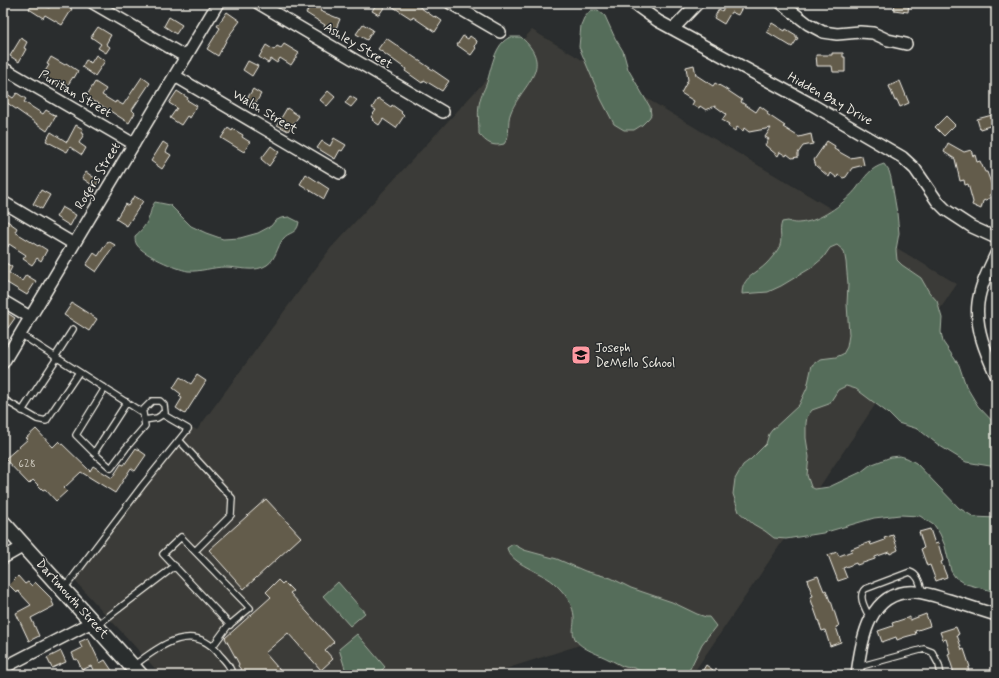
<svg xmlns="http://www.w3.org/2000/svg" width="999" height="678" font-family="Mynerve,sans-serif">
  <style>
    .built { fill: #3b3b37 }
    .green { fill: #556d5a; stroke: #a4afa1 }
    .building { fill: #645b4c; stroke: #f4f1e8 }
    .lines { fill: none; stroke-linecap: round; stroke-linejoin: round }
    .service-casing { stroke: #f4f1e8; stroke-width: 8 }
    .minor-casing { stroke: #f4f1e8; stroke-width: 14 }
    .secondary-casing { stroke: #f4f1e8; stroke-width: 18 }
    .service { stroke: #2a2d2e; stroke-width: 5.5 }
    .minor { stroke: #2a2d2e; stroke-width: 11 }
    .secondary { stroke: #2a2d2e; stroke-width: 15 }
    .labels { text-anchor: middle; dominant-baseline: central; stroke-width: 3; stroke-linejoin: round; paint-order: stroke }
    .number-label { font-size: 11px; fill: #d0ccc1 }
    .street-label { font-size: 13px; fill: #f4f1e8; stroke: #2a2d2e }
    .poi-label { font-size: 13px; fill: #f4f1e8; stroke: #2a2d2e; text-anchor: start }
  </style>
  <rect width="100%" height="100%" fill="#2a2d2e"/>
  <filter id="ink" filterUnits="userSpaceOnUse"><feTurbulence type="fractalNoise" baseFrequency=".025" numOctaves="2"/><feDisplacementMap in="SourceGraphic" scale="8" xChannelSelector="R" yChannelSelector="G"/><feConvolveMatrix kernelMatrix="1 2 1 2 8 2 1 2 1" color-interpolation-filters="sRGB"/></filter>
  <g filter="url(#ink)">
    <path class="built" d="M532 30 957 284 692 675H634L583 644 487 675H161L75 581 188 425 197 430 330 249Z"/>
    <path class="green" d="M591 10H598L605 16 615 38 623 51 628 69 650 107 651 115 649 118 642 125 634 130H624L614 124 601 99 579 47 581 25 584 18Z
      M511 37H521C555 68 523 83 511 112 506 123 512 134 504 144 492 147 487 143 479 134 479 123 477 111 480 100 481 95 484 90 486 85 491 72 494 42 511 37Z
      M884 164 889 171 891 178 897 213 899 233 896 250 897 260 902 265 921 278 929 292 937 301 942 318 941 332 943 342 959 365 966 386 978 406 996 425V467L966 462 940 446 918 429 898 423 888 413 856 389 846 386 838 390 829 404 812 410 807 417 806 423V438L809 457 807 475 811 487 815 489 829 487 861 472 870 465 891 457 900 456 907 458 916 463 959 508 974 517 996 518V592L966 584 955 577 951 571 945 546 940 534 935 526 920 516 900 515 874 518 823 533 786 539 774 538 765 531 753 524 739 512 733 494 735 479 743 465 751 459 766 444 769 434 772 430 799 405 807 388 812 365 820 359 836 357 843 354 847 347 849 335 847 304 848 284 846 262 844 251 837 245 830 248 823 258 811 268 781 286 768 292 742 294C742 277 756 274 766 264 770 260 775 254 778 249 784 241 778 232 782 222L788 221C794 224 799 223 806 222 823 219 846 202 857 188 865 177 870 168 884 164Z
      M155 202 170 205 191 226 206 233 223 239 240 238 258 233 271 226 275 221 281 218 289 217 299 222C297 235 289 231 283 239 277 247 276 259 267 265 255 273 238 267 225 267 213 267 200 272 188 271 176 269 144 255 137 245 135 242 135 239 135 236 141 231 147 224 149 217 151 212 151 207 155 202Z
      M513 544 524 550 557 559 585 571 611 578 631 588 672 602 697 614 706 617H709L716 626 702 644 687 675C676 675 663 676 651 675 645 674 639 670 634 668 631 667 628 668 625 667 619 665 614 661 608 659 599 654 577 648 574 636 572 632 574 625 574 621 575 605 564 592 553 582 541 572 511 564 507 548Z
      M338 582 365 613 350 626 323 596Z
      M357 634 385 667 377 675H347L339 649Z"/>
    <path class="building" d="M32 3H41L49 8 52 3H62L72 9 62 25 45 15 43 18 29 9Z
      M312 3H325L320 11 340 19 335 31 324 27 325 25 306 13Z
      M377 3H387L379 15 372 11Z
      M387 3H414L434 17 435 16 442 21 435 32 413 17 412 19Z
      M727 3H738L743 6 738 15 731 12 724 24 714 18 719 9 722 11Z
      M895 3H909L908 12 894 10Z
      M227 12 240 21 228 37 218 56 207 49 220 28 217 26Z
      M169 17 182 25 176 34 164 26Z
      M772 23 785 31 786 29 796 35V37L798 38 792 47 767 32Z
      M363 24 373 30 367 40 356 34Z
      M98 27 111 35 106 44 110 47 106 53 98 48 101 44 91 37Z
      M463 36 468 39 470 36 477 41 475 47 476 48 471 55 457 45Z
      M21 38 27 42 24 48 26 49 19 62 10 56Z
      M386 38 449 81 442 91 424 80 422 83 405 71 406 69 378 49Z
      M284 44 299 53 291 65 280 58 277 63 271 59 268 63 259 57 266 45 274 50 277 46 281 48Z
      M832 53H843V57H845V72H833L832 66H817L816 55H832Z
      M96 55 105 61 95 76 82 67 86 60 91 63Z
      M51 57 65 65 66 63 78 71 74 78 73 77 65 89 42 76 49 65 47 64Z
      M248 61 258 66 252 76 243 70Z
      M694 65 696 75 713 86 715 83 724 88 742 100 741 102 756 112 760 106 768 112 767 114 785 126 783 127 799 137 811 134 813 144 803 146 798 153V157L792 158 787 154 786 156 780 152 778 156 765 145 769 139 765 137 771 128 749 132 744 128 743 131 737 127 735 131 728 126 729 124 722 120 726 114 715 106 706 110 700 106 699 108 692 105 694 101 681 93 688 80 686 67Z
      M142 77 150 83 132 110 135 113 129 123 96 102V103L86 97 95 82 106 89 102 95 115 103 116 101 123 105Z
      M900 81 909 103 900 107 897 100 895 101 889 86Z
      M253 89 261 94 253 108 245 102Z
      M3 91 13 98 17 93 26 99 24 102 43 114 46 110 56 116 47 131 3 100Z
      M177 91 188 98 187 100 197 106 190 118 187 116 181 125 170 118 177 108 169 103Z
      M328 91 335 97 327 106 320 100Z
      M350 96 357 100 351 107 345 103Z
      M378 98 391 107 392 105 402 112 401 113 404 116 396 128 383 119 379 125 372 120 373 119 371 117 376 110 372 108Z
      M287 108 299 116 288 131 277 125Z
      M996 114V124L980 129 977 119Z
      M946 116 955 125 944 136 935 127Z
      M76 125 83 129 81 133 84 134 79 143 86 148 82 155 70 147 67 152 46 141 51 132 67 142Z
      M228 128 232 131 233 129 243 135 242 137 250 142 244 152 221 138Z
      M334 138 346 145 342 151 340 150 335 159 317 148 322 141 330 146Z
      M827 141 835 146 834 149 850 158 862 156 864 165 852 168 846 177 843 178 838 175 837 178 831 173 829 177 816 166 814 160Z
      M163 142 169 146 166 152 171 155 162 169 151 161Z
      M948 143 964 152 971 150 973 156 975 155 977 162 980 161 985 172H987L995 194 989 195 990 198 983 201 981 209 972 205 973 202 968 184 965 185 964 180 960 181 955 159 944 152Z
      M271 146 279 152 269 166 261 159Z
      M86 172 99 181 95 187 82 178Z
      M306 174 329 189 324 199 300 184Z
      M41 190 50 195 42 209 33 204Z
      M134 196 143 201 127 226 116 219 125 204 128 206Z
      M62 207 76 215 70 226 56 217Z
      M3 218 17 228 15 232 38 246 39 245 47 250 41 261 37 258 32 265 23 259 26 255 9 244 8 247 3 243Z
      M108 241 115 245 96 272 86 265 94 253 98 256Z
      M3 261 12 267 9 273 22 281 26 275 36 281 27 295 4 281 3 283Z
      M72 303 97 319 89 331 64 315Z
      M3 310 15 318 8 328 3 324Z
      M197 375 206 381 185 414 176 408 182 398 179 396 181 394 173 388 180 377 191 384Z
      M36 429 53 447 59 441 90 471 93 466 112 478 121 464 124 465 136 448 146 455 135 471 131 468 115 493 81 472 64 488 67 491 56 501 45 489 43 490 33 480 29 484 5 459 28 439 26 438Z
      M266 499 301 537 244 589 209 550Z
      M930 529 935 544 938 543 940 550 943 561 941 562 947 577 936 581 930 565 927 566 921 549 924 548 919 532Z
      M893 535 898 550 890 554 889 552 875 557V559L857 565 856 563 843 568 847 578 838 581 828 555 837 552 839 556 852 551 851 549 870 542 871 545 885 540 884 538Z
      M18 576 25 584 28 582 32 586 35 582 50 597 54 606 31 618 39 636 29 641 16 613 31 605 18 591 17 593 9 585Z
      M818 576 824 591 826 590 830 601H831L839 626 836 627 841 642 830 646 825 630 822 631 810 597 813 596 807 580Z
      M278 580 282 584 284 582 293 591 290 593 334 642 325 650 333 659 321 670 288 633 265 653 284 675H246L238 666 239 664 225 638 271 597 266 592Z
      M926 614 930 626 915 631 916 634 905 637 897 640 896 637 882 642 878 631 893 626 892 623 910 617V620Z
      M956 627 959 634 957 635 962 650 964 649 970 667 968 668 970 675H958L957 672 954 673 948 654 950 653 946 639 943 640 940 632Z
      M88 638 100 663 105 660 115 675H96L91 666 82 670 77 659 75 660 72 653 82 648 79 642Z
      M61 651 66 662 52 668 47 658Z
      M706 665 720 675H700Z"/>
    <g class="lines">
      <defs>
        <path id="service" d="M20 334 143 413 145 426 126 448 111 468 94 453 127 402
          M55 357 73 329
          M3 399 37 419 46 421 79 372
          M22 411 57 358
          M141 412 152 401H160L164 405 165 413 157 418 144 420
          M179 440 232 498 231 515 195 551
          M94 453 76 435 105 388
          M64 589 142 486 188 429 162 414
          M870 618C866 610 857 596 865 589L910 572C919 575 920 585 923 593
          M96 626 175 566
          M213 646 227 627 250 608 181 537 163 554 230 625
          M133 666C159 647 192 620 219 654 225 661 231 666 232 675
          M858 667 924 649 932 652 939 665 941 675"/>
        <path id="minor" d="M93 3 186 57
          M258 3 443 112
          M450 3 500 32
          M633 3 658 21 811 104 902 157 915 169 937 201 946 210 972 227 996 238
          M781 3 808 24 823 32 837 34 860 32 873 33 888 40 906 44
          M673 29 698 3
          M3 68 134 144
          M175 76 340 173
          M3 202 74 244
          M996 254C989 269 980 286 978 303 975 328 986 353 996 375
          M3 301 30 317
          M3 363 218 3
          M3 558 24 546
          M3 668 92 622
          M857 675C861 640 869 589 916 592 927 593 938 597 949 600 965 605 980 610 996 615"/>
        <path id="secondary" d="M3 523 140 675"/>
      </defs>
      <use href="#service" class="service-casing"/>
      <use href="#minor" class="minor-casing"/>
      <use href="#secondary" class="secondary-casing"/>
      <use href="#service" class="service"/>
      <use href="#minor" class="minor"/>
      <use href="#secondary" class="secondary"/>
    </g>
  </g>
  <defs>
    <symbol id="school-square" viewBox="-11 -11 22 22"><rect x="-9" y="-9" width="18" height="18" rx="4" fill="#ff9aa2" stroke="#2a2d2e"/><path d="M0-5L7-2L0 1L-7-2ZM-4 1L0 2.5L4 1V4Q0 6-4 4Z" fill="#111"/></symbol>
  </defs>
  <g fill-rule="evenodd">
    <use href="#school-square" x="570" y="344" width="22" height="22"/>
  </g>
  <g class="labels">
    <g class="number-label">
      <text x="27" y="464">628</text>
    </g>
    <g class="street-label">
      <text transform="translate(358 46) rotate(31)">Ashley Street</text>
      <text transform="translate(75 94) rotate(30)">Puritan Street</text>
      <text transform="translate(830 99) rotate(29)">Hidden Bay Drive</text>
      <text transform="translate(265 112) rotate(31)">Walsh Street</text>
      <text transform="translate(98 176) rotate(-59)">Rogers Street</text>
      <text transform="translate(72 599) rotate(48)">Dartmouth Street</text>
    </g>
    <g class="poi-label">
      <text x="595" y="348">Joseph<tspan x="595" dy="15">DeMello School</tspan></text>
    </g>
  </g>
  <rect width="999" height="678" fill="none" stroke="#2a2d2e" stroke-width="16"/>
  <rect x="8" y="8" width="983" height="662" fill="none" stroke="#f4f1e8" stroke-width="1.5" filter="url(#ink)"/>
</svg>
